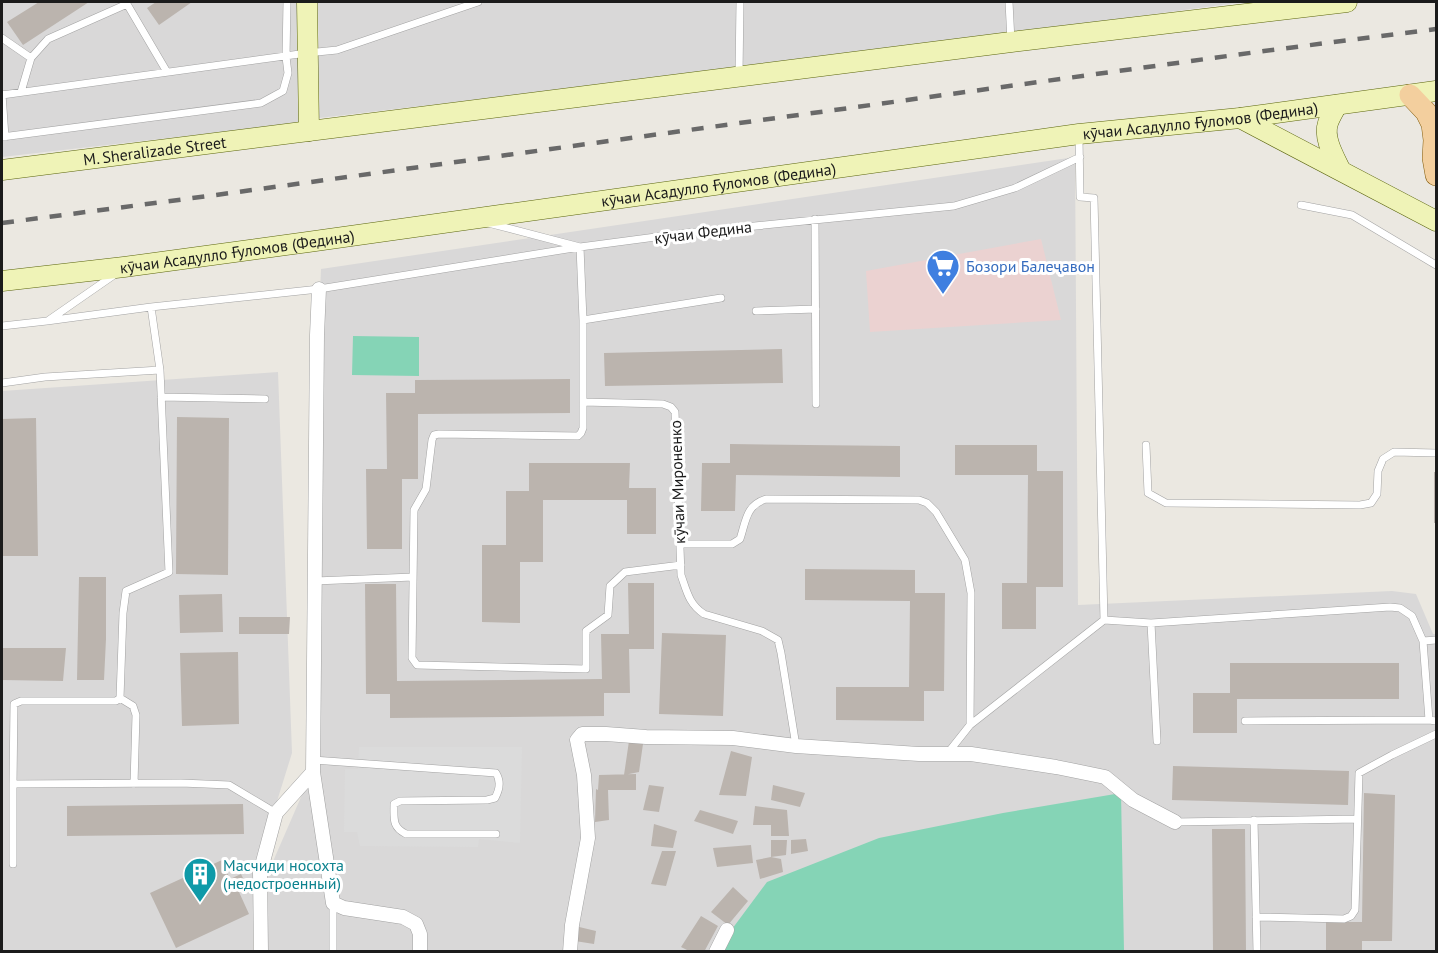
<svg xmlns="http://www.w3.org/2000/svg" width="1438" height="953" font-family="'PT Sans',sans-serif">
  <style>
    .residential { fill: #d9d8d8 }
    .commercial { fill: #ebd2d1 }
    .pitch { fill: #85d4b6 }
    .parking { fill: #dbdbdb }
    .building { fill: #bbb4ae }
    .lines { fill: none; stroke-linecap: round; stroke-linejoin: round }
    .lane-casing { stroke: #a2a2a2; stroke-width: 8 }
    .street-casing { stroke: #a2a2a2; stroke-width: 15 }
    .secondary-casing { stroke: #5b650e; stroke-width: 21 }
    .primary-casing { stroke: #845d0d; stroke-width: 22 }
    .lane { stroke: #fff; stroke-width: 7 }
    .street { stroke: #fff; stroke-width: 14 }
    .secondary { stroke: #eff3b7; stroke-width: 20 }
    .primary { stroke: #f3cf9e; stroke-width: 21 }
    .rail { stroke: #696969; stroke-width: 4.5; stroke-dasharray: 12 12; stroke-linecap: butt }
    .labels { text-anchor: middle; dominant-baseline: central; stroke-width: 6; stroke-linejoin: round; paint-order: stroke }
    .street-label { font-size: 16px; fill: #1b1b1b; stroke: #fff }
    .shop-label { font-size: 16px; fill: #366cbe; stroke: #fff; text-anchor: start }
    .culture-label { font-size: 16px; fill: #0d838f; stroke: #fff; text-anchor: start }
  </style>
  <rect width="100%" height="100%" fill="#ebe8e1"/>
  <path class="residential" d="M2 2H299V123L2 157Z
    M318 2H1244L1013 33 742 68 319 118Z
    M1075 157 1078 605 1392 591 1416 594 1433 634H1436V951H268V873L311 774 312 498 321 269Z
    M278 372 292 753 255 872 253 951 2 952V391Z"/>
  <path class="commercial" d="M1041 239 1061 320 870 332 866 271Z"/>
  <path class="pitch" d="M353 336 419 337V376L352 375Z
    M1121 793 1124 951 715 952 767 882 879 838 1003 813Z"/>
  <path class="parking" d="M359 747H522L520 843 479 839 478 847 360 846 357 832H344L345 769H358Z"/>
  <path class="building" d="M39 2H89L23 45 7 22Z
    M156 2H192L159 25 147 8Z
    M782 349 783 383 605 386 604 353Z
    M570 379V413L418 414V479H402V549H367L366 469H387L386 393H415V380Z
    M177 417 229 418 228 575 176 574Z
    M36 418 38 556H2V419Z
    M730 444 900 446V477L736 475 735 511H701L702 463H730Z
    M955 445H1037V471H1063V587H1036V629H1002V583H1027L1028 475H955Z
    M529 463H630L629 488H656V534H627V500H543V562H520V623L482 622V545H506V491H529Z
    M1434 472H1436V523H1434Z
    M805 569 915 570V593H945L944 691H924V721L836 720V687H909L910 601 805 600Z
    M79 577H106V639L104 680H77Z
    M628 583H654V649H629L630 693H604V716L390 718V694H366L365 584H396L397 681 602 679 601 634H629Z
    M222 594 223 632 180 633 179 595Z
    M239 617H290L289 634H239Z
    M662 633 726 635 723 716 659 714Z
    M2 648H66L63 681 2 680Z
    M238 652 239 724 182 726 180 653Z
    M1230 663H1399V699H1237V733H1193V693H1230Z
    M629 741 643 744 639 772 624 775Z
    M731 751 752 757 746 796 719 795Z
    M1173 766 1349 771 1348 805 1172 800Z
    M636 774V790H608L609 820 595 822 596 789 598 790 599 775Z
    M649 785 664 787 659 812 643 810Z
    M773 785 805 793 800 807 771 800Z
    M1364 793 1395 795 1392 941H1362V952H1326V922H1362Z
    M243 804 244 834 67 836V806Z
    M755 806 787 810 789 836H771V825H753Z
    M700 810 738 821 733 834 694 821Z
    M654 824 677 831 673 848 651 846Z
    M1212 829H1245L1246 952H1213Z
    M806 839 808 851 791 854V840Z
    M771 840H787L786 855 771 857Z
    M751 845 753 863 717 867 713 848Z
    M662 851H676L666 886 651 884Z
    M771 857 781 859 783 872 760 879 756 860Z
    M222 860 230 879 241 874 248 888 239 892 249 914 176 948 150 893Z
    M733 887 748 901 728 925 711 912Z
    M701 916 718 926 704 952H691L681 947Z
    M575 926 596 931 594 944 575 941Z"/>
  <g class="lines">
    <defs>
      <path id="lane" d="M127 2V4L167 72
        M1009 2 1011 41
        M2 38 31 58
        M739 74 740 2
        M21 92 31 58 48 39 127 4
        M2 94 5 137
        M2 95 307 53 337 50 478 2
        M2 137 261 103 283 91 288 73 286 57 287 2
        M1079 137 1080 197 1094 198 1104 620 1151 623 1390 607 1400 608 1412 616 1423 641 1429 720 1436 721
        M1301 205 1352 215 1436 265
        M815 219 816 404
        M488 223 580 247 583 320V428L581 433 578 436 439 434 434 435 432 440 426 489 414 510 412 658 417 665 586 669V631L608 615 610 586 625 572 681 565
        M756 311 816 309
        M49 320 114 275
        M583 320 721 298
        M2 326 47 321 151 307 319 289 580 247 686 233 954 206 1015 188 1080 157
        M2 383 45 377 160 370 151 307
        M161 397 265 399
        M583 402 663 404 671 407 675 412 681 575C687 592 689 604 704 614L762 631 778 640 781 653 796 746
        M1146 445 1148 493 1166 503 1360 505 1371 503 1377 494 1378 471 1383 459 1394 452 1436 453
        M680 544H732L740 539C746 521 746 505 766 499L919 500 927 503 936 512 965 560 971 593 970 725
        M315 581 413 577
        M1151 623 1157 741
        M1423 641 1436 640
        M120 698 133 706 136 715 134 784
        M1245 721 1429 720
        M947 754 970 725 1104 620
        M313 760 496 773C501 781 500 789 495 798L487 800 400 801 394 804C394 819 392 827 406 834H496
        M13 784 181 783 229 785 276 813
        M1254 820 1257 952
        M1175 822 1357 819
        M13 864V784L14 704 21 701H116L120 698 123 613 126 591 169 572 160 370
        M333 903V952
        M1256 917 1344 919 1351 916 1355 910 1359 773 1392 755 1436 734"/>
      <path id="street" d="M313 772 333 903 344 908 403 917 416 924 420 934V952
        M261 952 260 873 276 813 313 772 317 335 319 289
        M570 952 572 925 588 838 584 775 577 740 582 734H606L646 737 733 738 796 746 919 754H971L1056 767 1105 777 1133 800 1175 822
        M716 952 727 930"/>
      <g id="secondary">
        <path d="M307 2 309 131"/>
        <path d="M1337 105C1334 111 1330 117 1328 123 1323 138 1334 156 1340 169"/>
        <path d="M1240 118 1436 221"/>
        <path id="s1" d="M2 170 1011 42 1347 2"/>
        <path id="s2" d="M2 281 124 267 308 242 1079 134 1240 118 1436 91"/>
      </g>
      <path id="primary" d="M1410 95 1426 112 1432 124 1434 140 1433 158 1436 175"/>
    </defs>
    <use href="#lane" class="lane-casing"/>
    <use href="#street" class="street-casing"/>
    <use href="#secondary" class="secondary-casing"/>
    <use href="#primary" class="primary-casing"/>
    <use href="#lane" class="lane"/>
    <use href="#street" class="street"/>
    <use href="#secondary" class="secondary"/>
    <use href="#primary" class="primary"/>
    <path class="rail" d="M2 223 216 195 1264 51 1436 29"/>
  </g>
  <defs>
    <symbol id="supermarket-pin" viewBox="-11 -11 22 30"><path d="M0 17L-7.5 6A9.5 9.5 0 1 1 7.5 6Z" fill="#3f7fe0" stroke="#fff"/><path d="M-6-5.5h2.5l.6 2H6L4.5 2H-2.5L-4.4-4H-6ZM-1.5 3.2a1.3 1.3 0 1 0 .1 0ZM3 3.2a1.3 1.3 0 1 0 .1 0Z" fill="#fff"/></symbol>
    <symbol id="building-pin" viewBox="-11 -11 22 30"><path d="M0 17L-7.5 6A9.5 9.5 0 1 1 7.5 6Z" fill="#0f9aa8" stroke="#fff"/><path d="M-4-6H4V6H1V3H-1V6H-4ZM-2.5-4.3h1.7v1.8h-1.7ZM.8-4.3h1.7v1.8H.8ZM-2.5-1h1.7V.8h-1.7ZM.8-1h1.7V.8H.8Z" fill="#fff"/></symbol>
  </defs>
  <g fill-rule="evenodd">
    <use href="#supermarket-pin" x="924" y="247" width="38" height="52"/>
    <use href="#building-pin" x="181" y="855" width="38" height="52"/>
  </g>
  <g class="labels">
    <g class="street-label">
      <text stroke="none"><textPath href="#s2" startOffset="1209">кӯчаи Асадулло Ғуломов (Федина)</textPath></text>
      <text stroke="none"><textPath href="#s1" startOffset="154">M. Sheralizade Street</textPath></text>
      <text stroke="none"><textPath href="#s2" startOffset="723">кӯчаи Асадулло Ғуломов (Федина)</textPath></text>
      <text transform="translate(703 232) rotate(-7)">кӯчаи Федина</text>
      <text stroke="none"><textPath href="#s2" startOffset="237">кӯчаи Асадулло Ғуломов (Федина)</textPath></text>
      <text transform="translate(677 482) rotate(-92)">кӯчаи Мироненко</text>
    </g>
    <g class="shop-label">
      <text x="966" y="266">Бозори Балеҷавон</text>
    </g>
    <g class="culture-label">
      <text x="223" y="865">Масчиди носохта<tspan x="223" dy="18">(недостроенный)</tspan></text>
    </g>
  </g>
  <rect width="1438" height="953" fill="none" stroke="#1b1b1b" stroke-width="6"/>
</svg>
